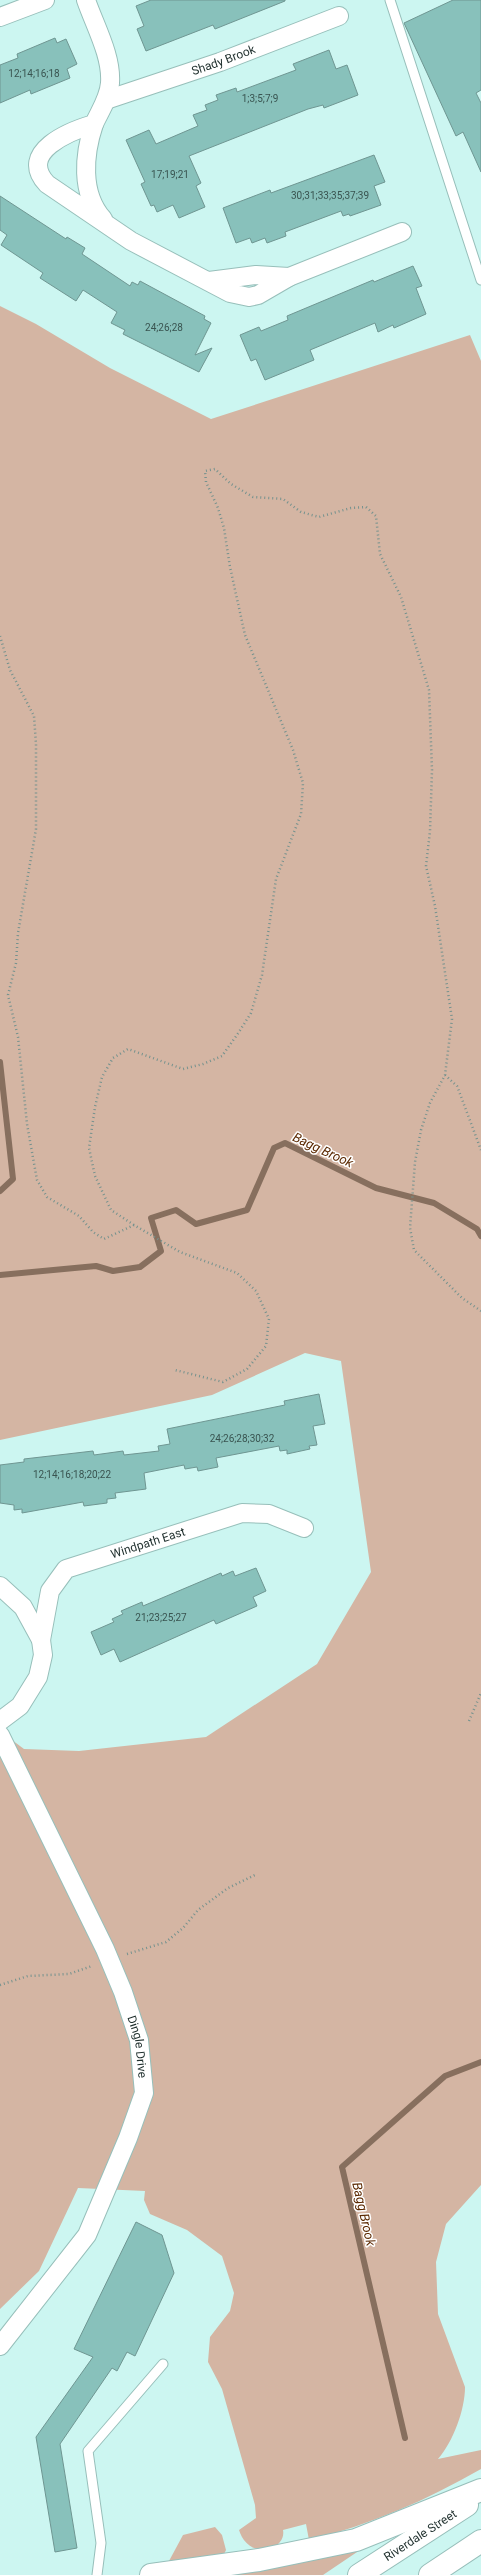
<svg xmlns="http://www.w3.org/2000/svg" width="481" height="2575" font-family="Roboto,sans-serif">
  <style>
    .green { fill: #d4b5a3 }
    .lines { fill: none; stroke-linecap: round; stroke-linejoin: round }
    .stream { stroke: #876f5e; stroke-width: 6 }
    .building { fill: #88c1bb; stroke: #6f9692 }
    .service-casing { stroke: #97bfba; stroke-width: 11 }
    .minor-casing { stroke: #97bfba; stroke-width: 20 }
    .primary-casing { stroke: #97bfba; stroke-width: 24 }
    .path { stroke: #75928e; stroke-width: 2.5; stroke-dasharray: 1 3; stroke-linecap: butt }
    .service { stroke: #fff; stroke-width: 9 }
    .minor { stroke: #fff; stroke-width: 18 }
    .primary { stroke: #fff; stroke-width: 22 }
    .labels { text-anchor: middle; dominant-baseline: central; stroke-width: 3; stroke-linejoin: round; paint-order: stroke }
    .number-label { font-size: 10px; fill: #395450 }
    .street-label { font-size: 12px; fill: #1f2f2d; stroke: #fff }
    .water-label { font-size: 13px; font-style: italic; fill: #5b2800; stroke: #fff }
  </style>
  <rect width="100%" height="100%" fill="#ccf6f1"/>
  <path class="green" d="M0 306 36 324 110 368 211 419 470 335 481 361V2185L446 2224 436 2262 438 2314 465 2387C465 2410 453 2442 438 2459L481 2450V2469C427 2500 370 2525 309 2540L306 2524 283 2530C287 2550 249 2562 239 2530L256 2518 255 2505 222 2389 208 2362 210 2337 230 2311 234 2293 222 2256 187 2230 150 2214 144 2200 145 2191 78 2188 39 2271 0 2309V1731L24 1749 79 1751 206 1737 317 1664 371 1572 341 1361 305 1353 212 1395 0 1440Z
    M215 2527 222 2535 226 2550 223 2556 169 2561 183 2535Z
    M363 2548 323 2575H223Z"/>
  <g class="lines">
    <path class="stream" d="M0 1062 13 1179 0 1191
      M0 1275 96 1266 113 1271 140 1267 161 1251 151 1218 176 1210 196 1224 247 1210 274 1148 285 1143 376 1188 434 1203 477 1229 481 1236
      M405 2438 342 2167 445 2076 481 2062"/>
  </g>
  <path class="building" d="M151 0H285V1L215 29 213 25 146 51 137 29 144 26 136 6Z
    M453 0H481V90L476 93 481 103V172L463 132 456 136 404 23Z
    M55 38 57 43 66 39 77 64 67 69 70 78 31 94 30 90 0 103V65L18 58 17 54Z
    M329 50 336 69 347 65 358 95 324 108 323 105 308 109 189 156 201 183 196 186 205 207 179 218 173 205 157 212 154 205 151 206 141 184 145 182 126 140 149 130 156 144 198 126 193 115 207 110 205 105 218 100 216 95 236 88 237 92 296 70 293 64Z
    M374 155 385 182 374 186 381 205 350 216 349 214 343 216 341 211 285 232 286 236 267 243 265 238 252 243 250 238 236 243 223 208 270 190 271 193Z
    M0 196 66 239 67 237 85 248 82 254 130 286 132 282 138 285 140 281 205 316 204 319 211 323 195 355 212 348 199 372 123 334 125 330 111 323 117 312 83 290 76 301 40 278 43 273 1 245 7 235 0 230Z
    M413 266 422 286 416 288 426 314 394 328 393 325 378 332 375 323 310 350 314 360 265 380 256 359 251 361 240 335 259 327 261 331 288 320 287 316 373 280 374 282Z
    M319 1394 325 1424 313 1426 317 1445 309 1446 310 1449 287 1454V1450L280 1451 279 1446 216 1458 218 1467 198 1471 197 1467 185 1469 184 1465 144 1473 146 1489 115 1493 116 1498 107 1499V1503L84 1506 83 1502 22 1513V1509L14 1510V1505L0 1503V1465L24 1462V1459L93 1451 94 1455 123 1451 124 1455 159 1451 158 1446 170 1444 167 1429 285 1405 284 1401Z
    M256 1568 266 1591 253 1597 257 1606 216 1624 214 1620 120 1662 114 1649 101 1655 91 1632 114 1622 112 1619 123 1614 121 1611 142 1602 143 1606 221 1573 222 1576 233 1571 235 1576Z
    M136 2222 162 2235 174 2273 135 2356 127 2352 117 2371 112 2368 60 2444 77 2548 55 2552 36 2437 93 2357 74 2349Z"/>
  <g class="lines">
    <defs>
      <path id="service" d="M390 0 481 280
        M97 2575 101 2543 88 2451 163 2364"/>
      <g id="minor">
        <path d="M86 0C95 26 112 56 110 83 109 98 100 111 94 124 70 131 17 152 47 184L131 241 230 293 249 297 258 295 289 277 256 275 209 281"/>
        <path d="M0 17 45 0"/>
        <path id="s1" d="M106 100 220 62 339 16"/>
        <path d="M94 124C84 154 80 193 103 219"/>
        <path d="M289 277 402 232"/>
        <path d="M0 1586 23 1607 41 1640 43 1655 38 1677 20 1706 0 1721"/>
        <path id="s2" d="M41 1640 50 1591 66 1569 242 1513 269 1514 304 1528"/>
        <path id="s3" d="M0 1735 105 1949 123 1992 139 2040 144 2093 128 2138 87 2235 0 2346"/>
      </g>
      <g id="primary">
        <path d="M151 2575 259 2560 356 2540 481 2490"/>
        <path id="s4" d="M359 2575 467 2505"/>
        <path d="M430 2575 481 2541"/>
      </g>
    </defs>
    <use href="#service" class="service-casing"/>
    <use href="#minor" class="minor-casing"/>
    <use href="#primary" class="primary-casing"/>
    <path class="path" d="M0 636 10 670 34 716 36 744V829L18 933 16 963 8 995 18 1037 27 1124 37 1180 47 1197 79 1216 93 1232 104 1239 134 1225 180 1252 237 1273 256 1291 269 1319 266 1346 247 1369 223 1382 175 1370
      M445 1075 457 1086 481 1150
      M134 1225 111 1210 95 1176 89 1148 95 1107 102 1077 113 1058 128 1049 183 1069 203 1064 222 1056 237 1035 251 1013 262 975 276 879 301 814 303 783 293 750 245 635 230 567 224 528 218 508 206 482 205 471 215 469 231 484 253 497 283 499 301 512 319 517 351 508 366 507 376 516 380 554 401 597 429 690 432 770 430 831 426 866 435 906 452 1019 445 1075 430 1103 421 1130 415 1162 410 1228 414 1250 462 1298 481 1311
      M469 1721 481 1693
      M127 1954 166 1942 183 1928 198 1910 228 1888 257 1874
      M0 1985 28 1976 69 1974 92 1966"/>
    <use href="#service" class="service"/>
    <use href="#minor" class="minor"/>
    <use href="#primary" class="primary"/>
  </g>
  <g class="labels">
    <g class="number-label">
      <text x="34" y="73">12;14;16;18</text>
      <text x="260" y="98">1;3;5;7;9</text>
      <text x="170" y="174">17;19;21</text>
      <text x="330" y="195">30;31;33;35;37;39</text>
      <text x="164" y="327">24;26;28</text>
      <text x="242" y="1438">24;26;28;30;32</text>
      <text x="72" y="1474">12;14;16;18;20;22</text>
      <text x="161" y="1617">21;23;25;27</text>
    </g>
    <g class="street-label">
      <text stroke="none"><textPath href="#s1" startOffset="124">Shady Brook</textPath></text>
      <text stroke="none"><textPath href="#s2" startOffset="163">Windpath East</textPath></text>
      <text stroke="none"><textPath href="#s3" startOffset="342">Dingle Drive</textPath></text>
      <text stroke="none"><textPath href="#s4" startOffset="73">Riverdale Street</textPath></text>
    </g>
    <g class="water-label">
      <text transform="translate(323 1150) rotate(25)">Bagg Brook</text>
      <text transform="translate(364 2214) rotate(77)">Bagg Brook</text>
    </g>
  </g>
</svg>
